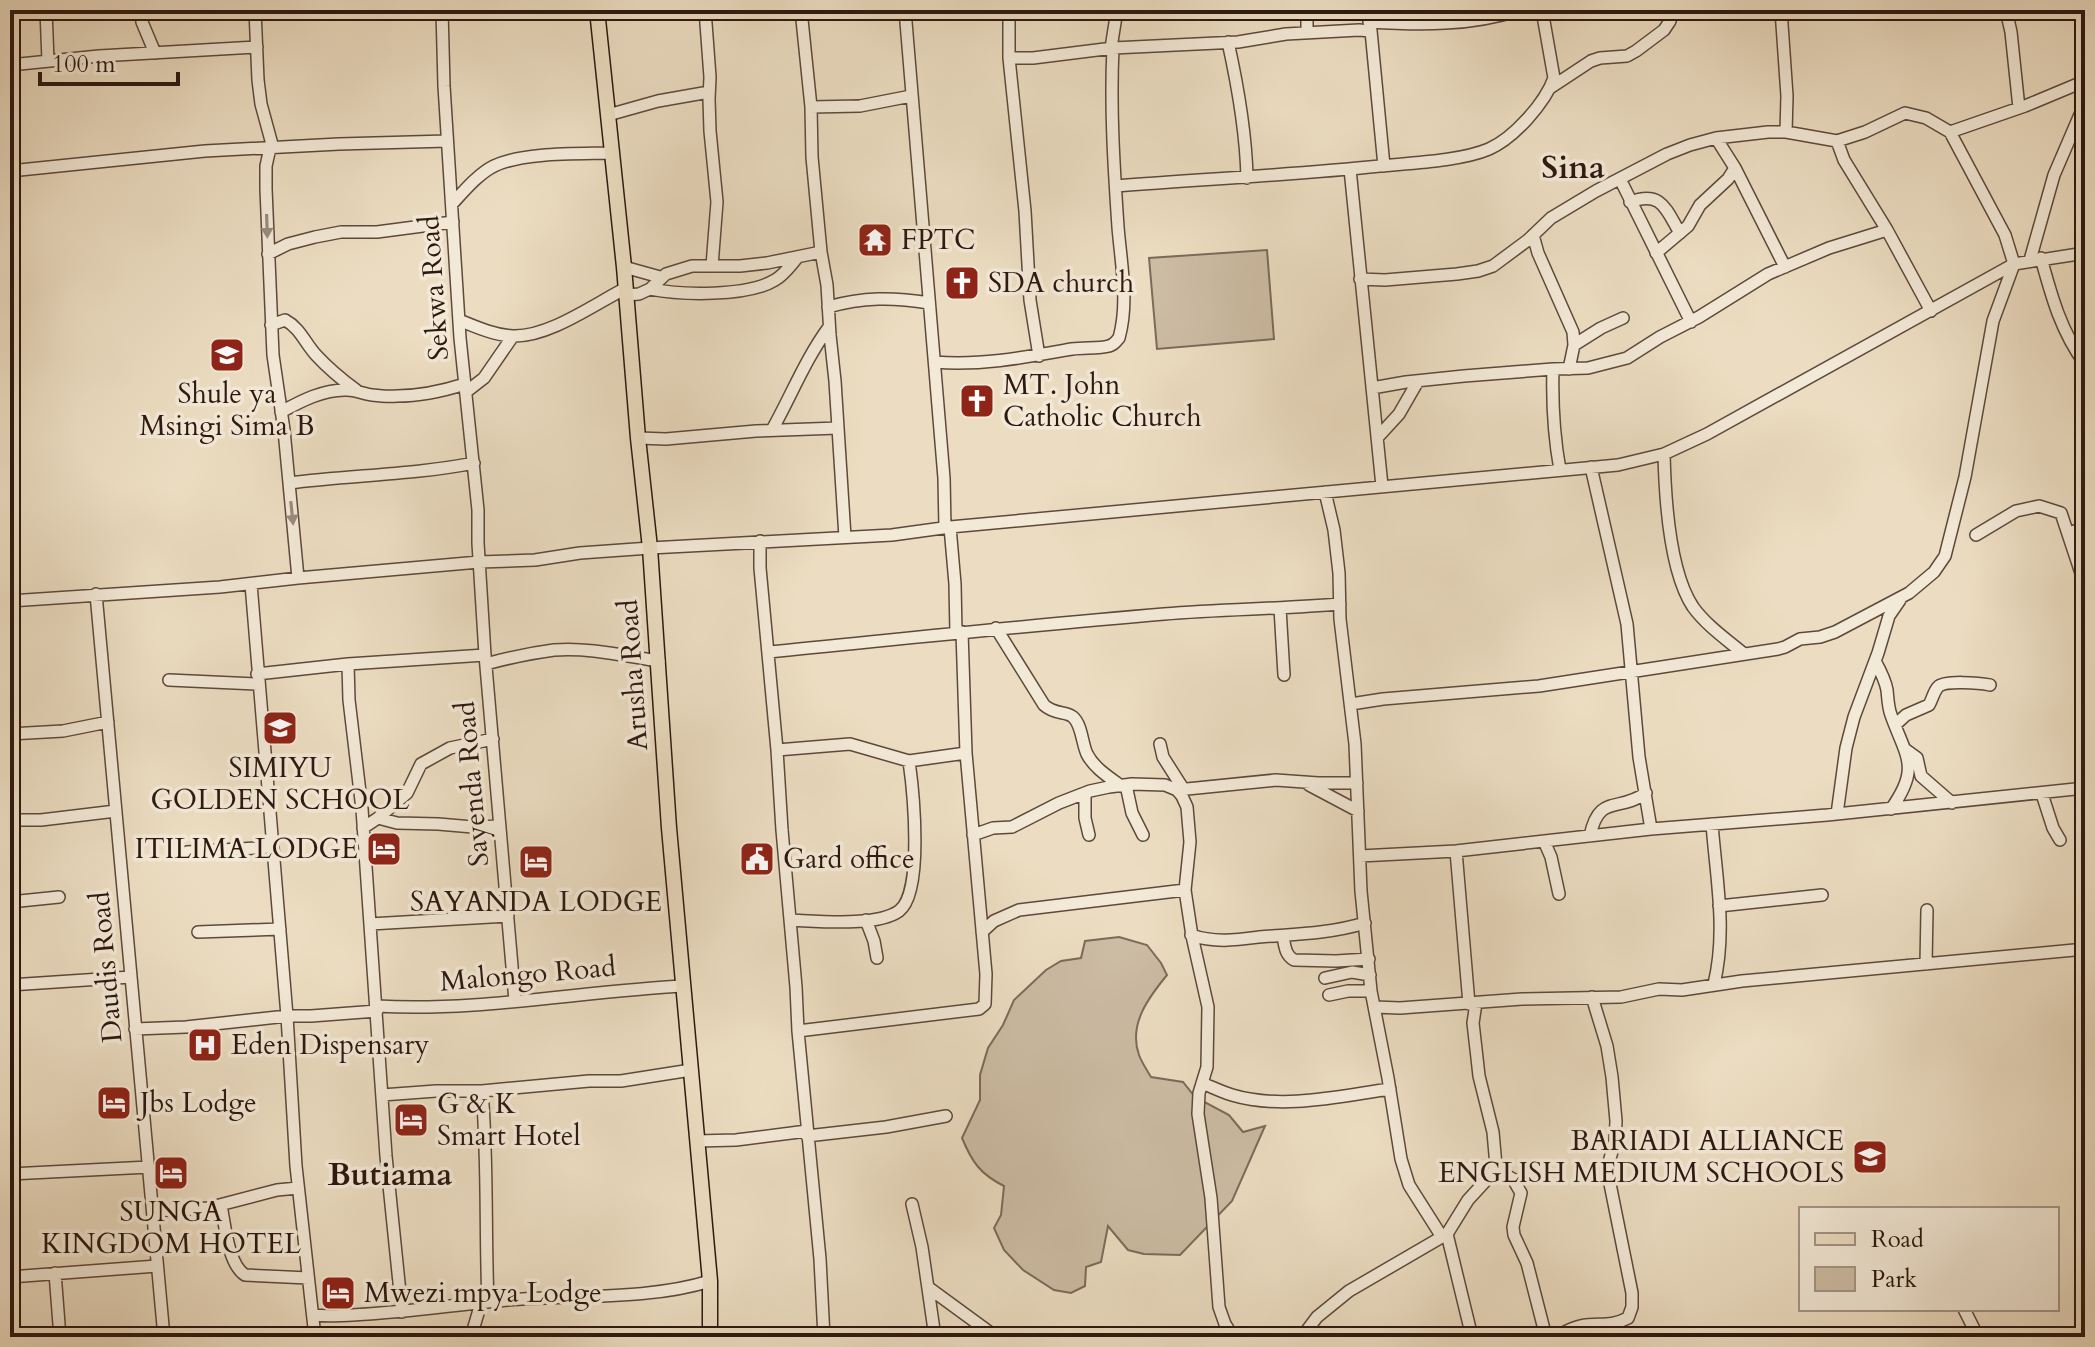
<svg xmlns="http://www.w3.org/2000/svg" width="2095" height="1347" font-family="Cardo,serif">
  <style>
    .green { fill: #ccbca4; stroke: #7c6a5a; stroke-width: 2 }
    .lines { fill: none; stroke-linecap: round; stroke-linejoin: round }
    .minor-casing { stroke: #5d493c; stroke-width: 14 }
    .major-casing { stroke: #2d1810; stroke-width: 17 }
    .minor { stroke: #f3e9d7; stroke-width: 11 }
    .major { stroke: #ecddc2; stroke-width: 14 }
    .oneway { fill: #9a8b7d }
    .labels { text-anchor: middle; dominant-baseline: central; stroke-width: 7; stroke-linejoin: round; paint-order: stroke }
    .poi-label { font-size: 28px; fill: #2d1810; stroke: #f3e9d7; text-anchor: start }
    .street-label { font-size: 28px; fill: #2d1810; stroke: #f3e9d7 }
    .quarter-label { font-size: 32px; font-weight: bold; fill: #2d1810; stroke: #f3e9d7 }
  </style>
  <rect width="100%" height="100%" fill="#ecddc2"/>
  <filter id="stains"><feTurbulence type="fractalNoise" baseFrequency=".0025" numOctaves="4"/><feColorMatrix values="0 0 0 0 .2 0 0 0 0 .09 0 0 0 0 .02 0 0 0 .5 -.17"/></filter>
  <radialGradient id="worn" r=".72"><stop offset=".6" stop-color="#630" stop-opacity="0"/><stop offset="1" stop-color="#630" stop-opacity=".3"/></radialGradient>
  <path class="green" d="M1267 250 1274 339 1157 349 1149 258Z
    M1119 937 1147 945 1161 963 1167 975C1149 997 1128 1024 1139 1055 1142 1063 1147 1070 1151 1077L1183 1082 1195 1097 1229 1115 1243 1132 1265 1126 1232 1201 1180 1255 1144 1254 1128 1250 1108 1226 1101 1262 1086 1267 1085 1286 1071 1293 1054 1290 1023 1270 1004 1250 994 1228 1001 1215 1004 1186C980 1174 972 1162 962 1138L980 1100V1075L988 1048 1003 1025 1014 1000 1046 970 1061 961 1081 958 1085 941Z"/>
  <g class="lines">
    <defs>
      <path id="minor" d="M46 10 48 61
        M141 10 142 22 155 53
        M255 10 258 80 261 104 273 148
        M442 10 444 86 460 338 478 510V543L485 655 515 1001
        M705 10 710 77 709 99 710 131 717 202 712 266
        M801 10 811 107 812 157 821 252 827 285 830 335 835 381 845 537
        M905 10 944 478 945 528
        M1009 10V58L1025 211 1030 300 1039 356
        M1307 10V33
        M1369 10 1384 166
        M1781 10 1787 96 1786 132
        M2006 10 2011 32 2019 108
        M1369 22C1420 25 1471 26 1519 10
        M1228 42C1238 87 1246 132 1247 178
        M1111 48 1117 10
        M1009 58H1033L1113 48 1238 42 1286 34 1359 30 1370 31
        M10 65 99 56 257 47
        M1550 88 1591 61 1600 58 1627 56 1636 51 1664 30 1670 21 1672 10
        M811 107 860 106 911 96
        M608 115 658 101 709 92
        M1950 132 2025 106 2085 81
        M1716 138 1735 168 1785 267
        M1837 141 1844 160 1887 230 1931 311
        M270 148 266 166V189L273 355 284 430 298 578
        M1350 169 1382 486
        M10 171 205 151 339 144 447 141
        M1620 179 1691 322
        M1116 186C1204 179 1292 175 1380 166 1411 163 1461 161 1489 149 1514 138 1545 103 1554 78L1542 10
        M1630 202C1662 190 1666 210 1680 233
        M452 204C464 191 478 174 494 166 523 152 579 154 612 153
        M1533 235 1538 253 1573 332 1574 345 1569 369
        M1656 253 1688 226 1700 205 1728 179 1735 168
        M268 254 288 244 315 237 341 232H377L453 222
        M2041 258C2052 298 2061 331 2085 364
        M2030 260 2054 175 2085 103
        M624 267 660 277
        M650 289C681 295 747 297 775 280 784 275 790 266 797 258
        M626 295 639 294 650 289 666 274 692 266H740L767 263 821 252
        M828 307C863 297 893 297 929 303
        M459 320C476 327 494 335 513 336 549 337 593 305 626 288
        M271 325 285 320C300 328 305 343 316 355 328 368 341 379 356 390
        M1574 345 1601 328 1623 318
        M935 362C981 366 1027 357 1072 349 1084 347 1098 349 1109 346 1115 344 1115 342 1119 338 1129 302 1121 264 1118 227 1114 168 1110 107 1113 48
        M1553 369C1552 402 1554 437 1560 470
        M1372 388 1406 382 1464 376 1553 369 1588 368 1627 358 1660 337 1699 317 1768 274 1829 248 1887 230
        M466 392 484 378 513 336
        M281 412C301 401 324 389 347 390 356 390 363 394 372 395 380 396 389 397 397 396 421 396 443 391 465 384
        M772 430C791 396 806 358 829 327
        M638 438 666 439 756 431 838 428
        M1377 438 1399 414 1418 381
        M1664 454C1665 496 1669 571 1693 607 1706 625 1726 639 1744 654
        M1591 467 1627 624 1639 757 1651 829
        M289 483C351 475 413 475 474 463
        M1325 492 1334 530 1339 573 1340 619 1355 744 1361 891 1371 991 1388 1078 1401 1159 1409 1185 1442 1237
        M950 527 955 584 956 633
        M2068 533 2085 528
        M1976 535 2016 511 2039 506 2061 513 2085 585
        M760 541V568L777 750 782 830 796 987 798 1031 820 1259 824 1337
        M251 584 287 1016 296 1166 315 1337
        M96 594 164 1337
        M10 601 220 587 298 578 479 562 535 560 580 553 650 548 892 535 950 527 1618 465 1664 454 1707 434 2014 264 2085 253
        M1280 608 1284 675
        M996 628 1044 705C1055 715 1066 711 1073 717 1082 725 1082 744 1087 754 1094 768 1109 777 1121 786
        M769 652C901 639 1032 625 1164 614 1222 609 1281 609 1340 604
        M1875 661C1880 670 1885 679 1887 690 1888 699 1888 707 1891 715 1906 757 1921 767 1891 809
        M348 664 349 700 362 809 386 1156 402 1312
        M486 664C508 658 531 653 554 650 588 647 625 656 659 661
        M257 674 348 664 485 655
        M169 680 258 684
        M1351 704 1383 699 1539 686 1778 649 1785 647 1800 639 1820 637 1835 632 1909 593 1934 572 1945 556 1965 477 1993 321 2014 264 2005 235 1950 132 1926 118 1905 113 1865 132 1837 141 1786 132H1768L1716 138 1690 145 1667 154 1596 191 1551 218 1528 240 1493 266 1478 271 1457 274 1385 280 1360 279
        M1895 725 1906 715 1929 705C1932 700 1934 691 1938 687 1944 680 1980 683 1990 685
        M10 734 63 731 108 722
        M1160 744 1163 757 1184 790
        M777 750 850 744 909 761 966 753
        M1906 750 1917 758 1921 776 1952 803
        M1126 785 1132 813 1143 835
        M1309 785 1358 811
        M1177 790 1276 780 1318 783H1357
        M1085 793V818L1089 835
        M2042 794 2053 828 2060 840
        M1837 814 1846 748 1854 717 1878 653 1889 616 1900 600
        M378 818 397 823 438 824 473 827 500 826
        M10 820H41L116 811
        M1712 824C1716 877 1727 931 1714 984
        M363 828 378 818 407 793 421 764 450 748 493 739
        M973 835 993 828 1012 827 1059 803 1090 791 1109 787 1132 784 1165 785 1177 790 1182 796 1187 807 1190 842 1185 890 1192 936 1208 1007 1207 1067 1199 1093 1198 1114 1211 1198 1219 1307 1225 1324 1233 1337
        M1590 836C1599 793 1618 813 1646 793
        M1544 841 1551 857 1559 894
        M1456 851 1469 1004
        M187 852 272 847
        M1360 856 1456 851 1651 829 1827 815 2085 788
        M10 902 59 897
        M1719 906 1822 895
        M790 920C817 921 877 927 899 911 924 893 913 789 909 761
        M866 920 874 941 877 958
        M370 924 508 916
        M198 932 280 929
        M982 932 994 921 1019 910 1185 890
        M1191 935C1214 943 1236 940 1259 937 1296 934 1328 934 1365 923
        M1283 937C1285 946 1285 955 1294 960L1336 961 1369 959
        M1926 964 1927 910
        M1325 978 1352 972 1370 975
        M10 985 131 977
        M1329 995 1348 991H1371
        M377 1006C479 1012 582 991 684 986
        M1375 1007 1400 1008 1522 999 1621 997 1659 989 1682 990 1742 981 2085 949
        M135 1029 186 1027 287 1016H311L377 1011
        M798 1031 979 1009 985 1004 986 974 966 753 962 632
        M1202 1083C1212 1087 1222 1092 1232 1095 1282 1110 1340 1096 1390 1089
        M482 1091C488 1161 485 1232 488 1302
        M382 1095 436 1091H482L589 1081H621L691 1070
        M807 1136 886 1127 946 1116
        M697 1141 736 1140 807 1131
        M1495 1169 1513 1179 1521 1193 1513 1227 1514 1235 1527 1263 1546 1337
        M10 1174 149 1167
        M912 1204 922 1247 935 1337
        M221 1205C225 1225 228 1264 245 1275L308 1278
        M153 1211 208 1208 277 1190 298 1188
        M1447 1234 1472 1337
        M55 1273 60 1337
        M10 1277 157 1266
        M929 1288 996 1337
        M1964 1309 1978 1337
        M313 1315C331 1317 349 1315 368 1314 415 1311 461 1304 508 1300 572 1295 650 1300 710 1281
        M471 1337 481 1303
        M1302 1337 1317 1317 1349 1291 1447 1234 1468 1200 1491 1175 1496 1166 1493 1132 1479 1076 1476 1049 1473 1023 1476 1003
        M1555 1337C1563 1333 1571 1328 1580 1326 1600 1322 1608 1328 1628 1318L1632 1307V1293L1607 1169 1615 1141 1616 1121 1612 1077 1607 1046 1592 997
        M2084 1337 2081 1256 2085 1157"/>
      <path id="major" d="M597 10 624 267 638 438 650 548 669 828 710 1281V1337"/>
    </defs>
    <use href="#minor" class="minor-casing"/>
    <use href="#major" class="major-casing"/>
    <use href="#minor" class="minor"/>
    <use href="#major" class="major"/>
  </g>
  <defs><path id="oneway-solid" d="M-6-.8H1V-3.2L6.5 0L1 3.2V.8H-6Z" transform="scale(2)"/></defs>
  <g class="oneway">
    <use href="#oneway-solid" transform="translate(267 226) rotate(88)"/>
    <use href="#oneway-solid" transform="translate(292 513) rotate(84)"/>
  </g>
  <defs>
    <symbol id="temple-square" viewBox="-11 -11 22 22"><rect x="-9" y="-9" width="18" height="18" rx="4" fill="#8f2418" stroke="#f3e9d7"/><path d="M0-6L5-2H3V0L6.5 2.5H4V6H1.5V3h-3V6H-4V2.5H-6.5L-3 0V-2H-5Z" fill="#fff"/></symbol>
    <symbol id="church-square" viewBox="-11 -11 22 22"><rect x="-9" y="-9" width="18" height="18" rx="4" fill="#8f2418" stroke="#f3e9d7"/><path d="M-1.2-6h2.4v3.5h3.3v2.4h-3.3V6h-2.4V-.1h-3.3v-2.4h3.3Z" fill="#fff"/></symbol>
    <symbol id="school-square" viewBox="-11 -11 22 22"><rect x="-9" y="-9" width="18" height="18" rx="4" fill="#8f2418" stroke="#f3e9d7"/><path d="M0-5L7-2L0 1L-7-2ZM-4 1L0 2.5L4 1V4Q0 6-4 4Z" fill="#fff"/></symbol>
    <symbol id="hotel-square" viewBox="-11 -11 22 22"><rect x="-9" y="-9" width="18" height="18" rx="4" fill="#8f2418" stroke="#f3e9d7"/><path d="M-6-4.5h1.5V1H6V5H4.5V3h-9V5H-6ZM-4 0a1.8 1.8 0 1 1 3.6 0ZM.5 0V-2.5h3Q6-2.5 6 0Z" fill="#fff"/></symbol>
    <symbol id="civic-square" viewBox="-11 -11 22 22"><rect x="-9" y="-9" width="18" height="18" rx="4" fill="#8f2418" stroke="#f3e9d7"/><path d="M-.6-6.5H3V-4.5H.6V-3L4-1V1h2V6H-6V1h2V-1L-.6-3ZM-1.2 2.5V6h2.4V2.5Z" fill="#fff"/></symbol>
    <symbol id="hospital-square" viewBox="-11 -11 22 22"><rect x="-9" y="-9" width="18" height="18" rx="4" fill="#8f2418" stroke="#f3e9d7"/><path d="M-5-5h3v3.5h4V-5h3V5h-3V1.5h-4V5h-3Z" fill="#fff"/></symbol>
  </defs>
  <g fill-rule="evenodd">
    <use href="#temple-square" x="855" y="220" width="40" height="40"/>
    <use href="#church-square" x="942" y="263" width="40" height="40"/>
    <use href="#school-square" x="207" y="335" width="40" height="40"/>
    <use href="#church-square" x="957" y="381" width="40" height="40"/>
    <use href="#school-square" x="260" y="708" width="40" height="40"/>
    <use href="#hotel-square" x="364" y="829" width="40" height="40"/>
    <use href="#civic-square" x="737" y="839" width="40" height="40"/>
    <use href="#hotel-square" x="516" y="842" width="40" height="40"/>
    <use href="#hospital-square" x="185" y="1025" width="40" height="40"/>
    <use href="#hotel-square" x="94" y="1083" width="40" height="40"/>
    <use href="#hotel-square" x="391" y="1100" width="40" height="40"/>
    <use href="#school-square" x="1850" y="1137" width="40" height="40"/>
    <use href="#hotel-square" x="151" y="1153" width="40" height="40"/>
    <use href="#hotel-square" x="318" y="1273" width="40" height="40"/>
  </g>
  <g class="labels">
    <g class="poi-label">
      <text x="901" y="240">FPTC</text>
      <text x="988" y="283">SDA church</text>
      <text x="1003" y="385">MT. John<tspan x="1003" dy="32">Catholic Church</tspan></text>
      <text x="227" y="394" text-anchor="middle">Shule ya<tspan x="227" dy="32">Msingi Sima B</tspan></text>
      <text x="280" y="768" text-anchor="middle">SIMIYU<tspan x="280" dy="32">GOLDEN SCHOOL</tspan></text>
      <text x="358" y="849" text-anchor="end">ITILIMA LODGE</text>
      <text x="783" y="859">Gard office</text>
      <text x="536" y="902" text-anchor="middle">SAYANDA LODGE</text>
      <text x="231" y="1045">Eden Dispensary</text>
      <text x="140" y="1103">Jbs Lodge</text>
      <text x="437" y="1104">G &amp; K<tspan x="437" dy="32">Smart Hotel</tspan></text>
      <text x="1844" y="1141" text-anchor="end">BARIADI ALLIANCE<tspan x="1844" dy="32">ENGLISH MEDIUM SCHOOLS</tspan></text>
      <text x="171" y="1212" text-anchor="middle">SUNGA<tspan x="171" dy="32">KINGDOM HOTEL</tspan></text>
      <text x="364" y="1293">Mwezi mpya Lodge</text>
    </g>
    <g class="street-label">
      <text transform="translate(434 288) rotate(-94)">Sekwa Road</text>
      <text transform="translate(633 675) rotate(-94)">Arusha Road</text>
      <text transform="translate(472 784) rotate(-95)">Sayenda Road</text>
      <text transform="translate(106 967) rotate(-95)">Daudis Road</text>
      <text transform="translate(528 974) rotate(-5)">Malongo Road</text>
    </g>
    <g class="quarter-label">
      <text x="1573" y="168">Sina</text>
      <text x="390" y="1175">Butiama</text>
    </g>
  </g>
  <rect width="2095" height="1347" fill="none" stroke="#ecddc2" stroke-width="40"/>
  <rect x="12" y="12" width="2071" height="1323" fill="none" stroke="#2d1810" stroke-width="4"/>
  <rect x="20" y="20" width="2055" height="1307" fill="none" stroke="#2d1810" stroke-width="2"/>
  <rect x="1799" y="1207" width="260" height="104" fill="#f3e9d7" stroke="#a49587" stroke-width="2"/>
  <rect x="1815" y="1233" width="40" height="12" fill="#ecddc2" stroke="#a49587" stroke-width="2"/>
  <text x="1871" y="1247" font-size="24" fill="#2d1810">Road</text>
  <rect x="1815" y="1267" width="40" height="24" fill="#ccbca4" stroke="#a49587" stroke-width="2"/>
  <text x="1871" y="1287" font-size="24" fill="#2d1810">Park</text>
  <path d="M40 72v12h138v-12" fill="none" stroke="#2d1810" stroke-width="4"/>
  <text x="52" y="72" font-size="24" fill="#2d1810" stroke="#f3e9d7" stroke-width="6" paint-order="stroke">100 m</text>
  <rect width="100%" height="100%" filter="url(#stains)"/>
  <rect width="100%" height="100%" fill="url(#worn)"/>
</svg>
